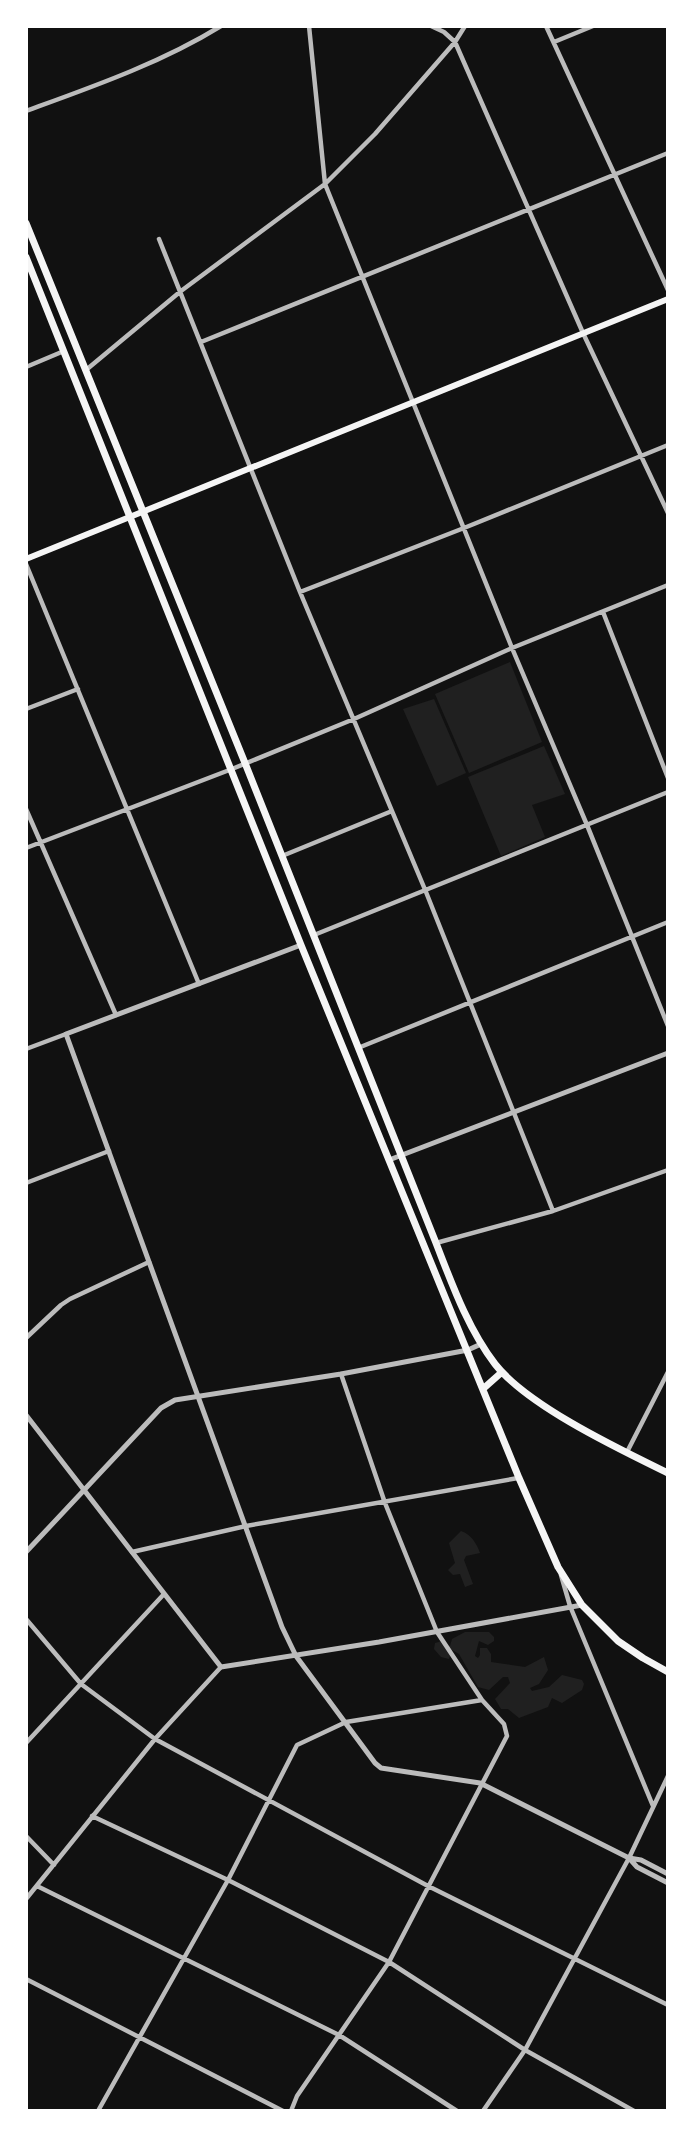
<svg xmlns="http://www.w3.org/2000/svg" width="694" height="2137" font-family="'Sofia Sans Condensed',sans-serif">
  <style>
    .green { fill: #202020 }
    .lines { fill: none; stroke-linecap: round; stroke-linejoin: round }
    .minor { stroke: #bcbcbc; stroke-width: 4.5 }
    .tertiary { stroke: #bcbcbc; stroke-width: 5 }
    .secondary { stroke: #f5f5f5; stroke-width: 6 }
    .trunk { stroke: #f5f5f5; stroke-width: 7 }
  </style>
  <rect width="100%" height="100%" fill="#111"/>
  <path class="green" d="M510 662 542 742 469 773 435 694Z
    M434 699 466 773 437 786 403 709Z
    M544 746 565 794 532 805 545 837 501 856 468 777Z
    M461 1531C471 1534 477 1544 480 1553L466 1556 464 1560 473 1584 465 1587 460 1574 453 1575 448 1570 455 1563 449 1543Z
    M465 1632H489L494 1637V1641L488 1645 479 1641 475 1656 478 1658 480 1655V1648H487L491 1654V1662L525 1667 544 1657 548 1670 539 1684 530 1688 532 1691 549 1687 562 1675 582 1680 584 1684 582 1690 562 1703 552 1698 548 1707 519 1718 508 1709H501L495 1699 510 1683 508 1677H503L489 1690 478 1687 459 1654 452 1650 449 1659 441 1657 434 1649 435 1643 442 1641 446 1647 450 1646 452 1639Z"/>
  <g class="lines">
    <path class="minor" d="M309 26 325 184 512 648 587 825 668 1026
      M431 26 444 32 455 42 583 333 668 513
      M546 26 668 290
      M554 42 593 26
      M26 111C92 87 161 63 221 26
      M159 239 300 592 426 892 553 1211
      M201 342 668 153
      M26 367 64 351
      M86 370 181 291 325 184 375 134 455 42 465 26
      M26 564 199 984
      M300 592 464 528 668 445
      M603 612 668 778
      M26 709 78 689
      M26 809 116 1015
      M26 848 232 769 354 719 512 648 668 585
      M282 856 392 811
      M314 935 668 792
      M358 1048 668 922
      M26 1049 66 1034
      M26 1183 109 1151
      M436 1243 553 1211 668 1170
      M26 1338 61 1305 70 1299 149 1262
      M627 1452 668 1372
      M132 1552 246 1526 518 1478
      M561 1575 570 1606 653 1806
      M26 1619 81 1684 155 1739 428 1886 668 2005
      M26 1743 164 1594
      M92 1816 228 1880 389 1962 525 2050 634 2111
      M26 1836 54 1865
      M37 1886 339 2035 457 2111
      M26 1899 155 1739 221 1667
      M26 1979 283 2111
      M98 2111 228 1880 297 1745 346 1722 482 1700
      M291 2111 297 2096 389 1962 507 1736 504 1724 482 1700 437 1632 385 1503 341 1374
      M483 2111 525 2050 629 1858 668 1776"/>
    <path class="tertiary" d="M301 945 66 1034 282 1627 296 1656 375 1763 381 1768 480 1783 629 1858 641 1860 668 1874
      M389 1160 668 1053
      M26 1415 221 1667 379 1642 582 1605
      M26 1552 161 1408 175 1400 341 1374 468 1350 481 1344
      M629 1858 637 1867 668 1883"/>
    <path class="secondary" d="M26 559 668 299"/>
    <path class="trunk" d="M26 223 245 763 436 1243C452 1284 468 1329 495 1364 528 1406 619 1449 668 1473
      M26 257 301 945 519 1478 558 1567 582 1605 618 1641 643 1658 668 1672
      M484 1388 502 1372"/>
  </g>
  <rect width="694" height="2137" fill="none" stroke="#ffffff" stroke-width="56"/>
</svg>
